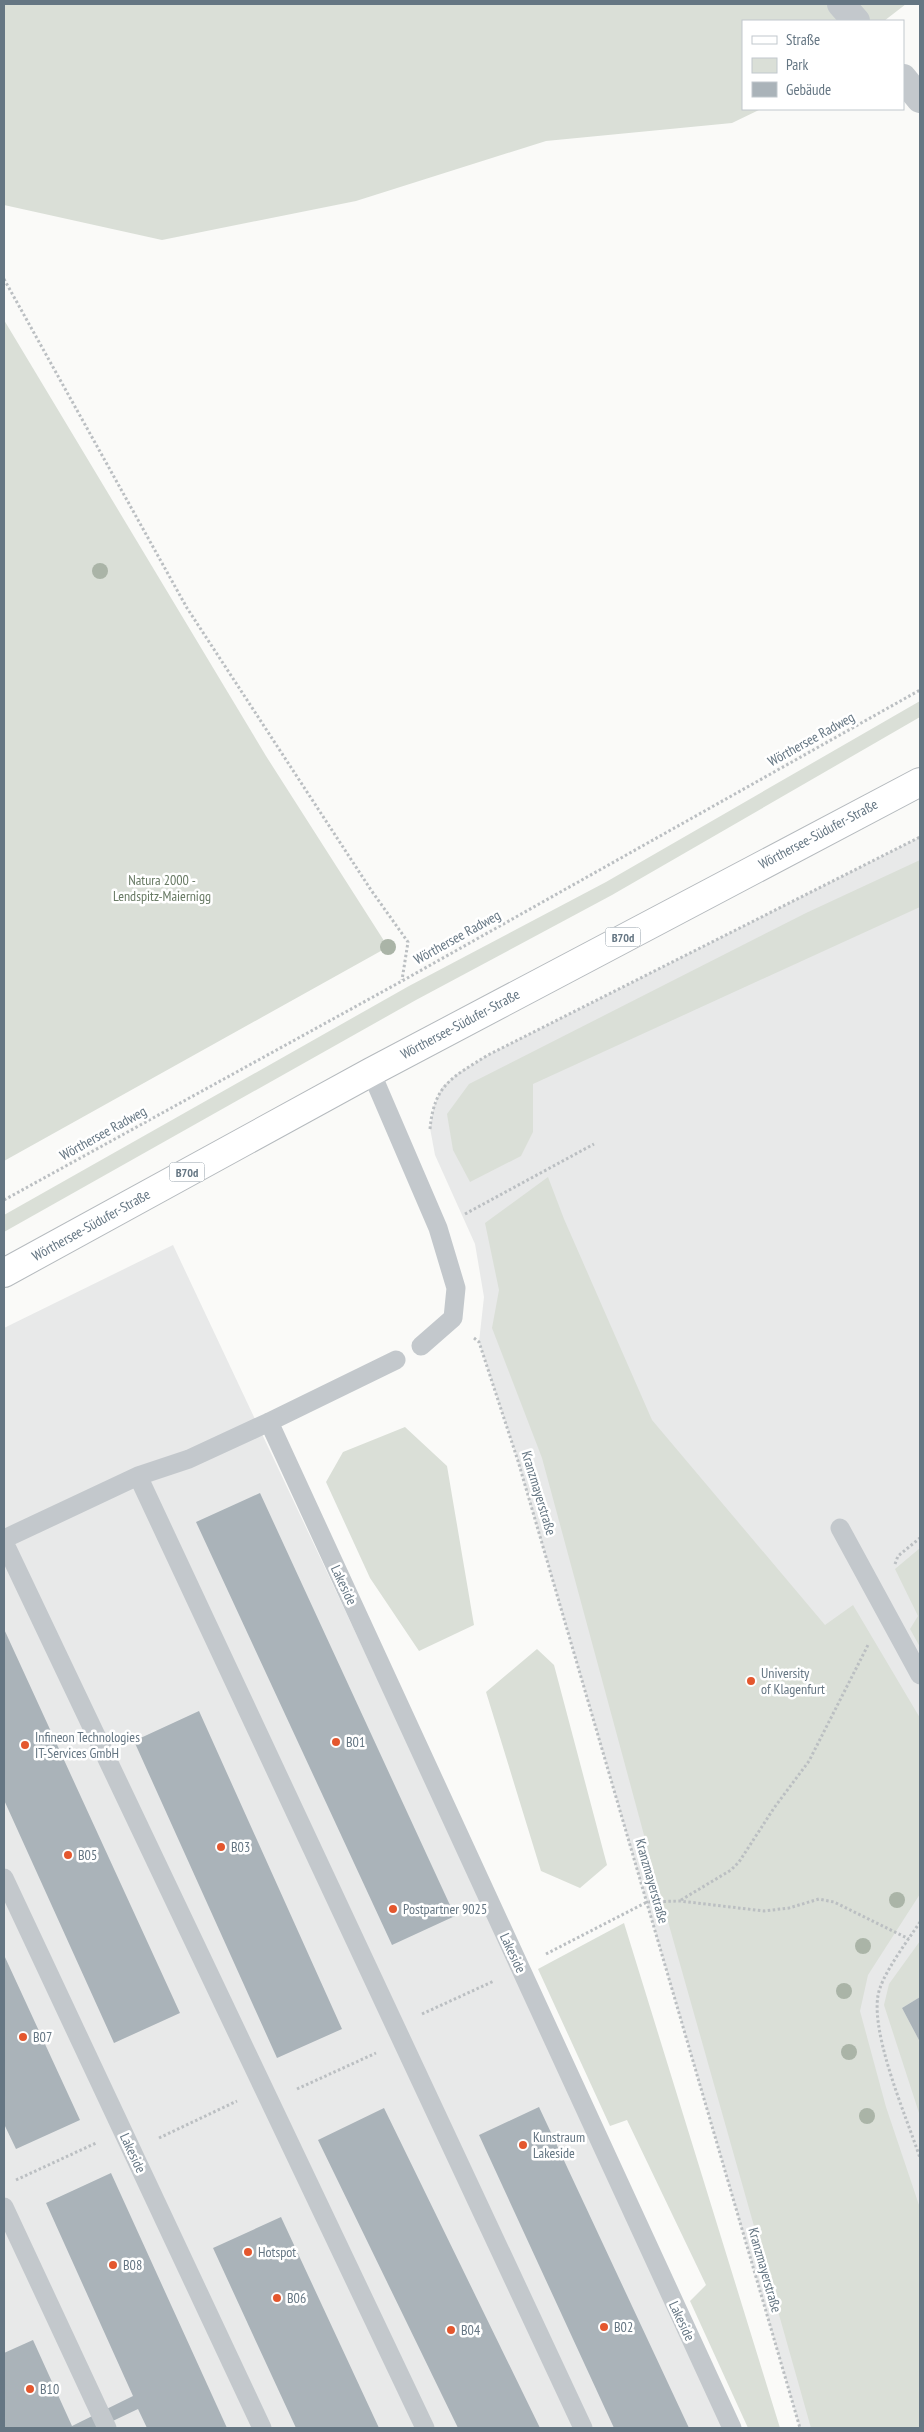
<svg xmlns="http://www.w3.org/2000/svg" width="924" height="2432" font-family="'PT Sans Narrow',sans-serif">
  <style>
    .built { fill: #e8e9e9 }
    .green { fill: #dadfd7 }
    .building { fill: #aab3b9 }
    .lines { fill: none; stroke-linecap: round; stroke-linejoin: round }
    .primary-casing { stroke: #b5babe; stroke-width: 30 }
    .path { stroke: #bbbfc2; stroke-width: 3; stroke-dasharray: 2.5 2.5; stroke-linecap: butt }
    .service { stroke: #c3c8cc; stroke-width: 19 }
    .minor { stroke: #c3c8cc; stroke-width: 28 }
    .primary { stroke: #fff; stroke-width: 28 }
    .tree { fill: #aab4a7 }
    .poi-dot { fill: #e4572e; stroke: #fff; stroke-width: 2 }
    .labels { text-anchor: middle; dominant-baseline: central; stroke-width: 5; stroke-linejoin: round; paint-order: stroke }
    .shield { fill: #fff; stroke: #939fa8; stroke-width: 1 }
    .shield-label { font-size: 12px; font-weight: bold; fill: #657683 }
    .street-label { font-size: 14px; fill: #657683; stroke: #fff }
    .park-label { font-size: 14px; fill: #687a64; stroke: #fff }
    .poi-label { font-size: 14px; fill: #657683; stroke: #fff; text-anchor: start }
  </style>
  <rect width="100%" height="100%" fill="#fafaf8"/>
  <path class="built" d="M920 837V2428H800L518 1461 479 1342 484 1297 475 1244 435 1155 430 1128 434 1106 442 1087 457 1074 488 1055Z
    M173 1245 730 2428H4V1328Z"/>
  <path class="green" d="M4 4H906L884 21H743V109H761L732 123 546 141 356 201 162 240 4 205Z
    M4 320 266 756 388 947 4 1161Z
    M920 701V717L612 895 416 1000 4 1232V1215L409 986 606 882Z
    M920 860V907L533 1084V1132L521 1156 470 1182 453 1150 447 1114 469 1084 806 913Z
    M548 1177 564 1219 652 1420 825 1625 853 1605 920 1718V1894L868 1975 860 2011 886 2107 920 2208V2428H811L654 1872 542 1458 492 1328 499 1290 485 1223Z
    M405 1427 447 1466 474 1625 419 1651 370 1578 326 1482 343 1452Z
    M920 1548V1647L910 1629 918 1616 895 1569Z
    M537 1649 554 1665 607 1865 580 1888 541 1871 486 1692Z
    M624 1923 780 2428H748L690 2301 706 2285 627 2120 610 2126 538 1969Z
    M920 1941V1997L902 2008 920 2042V2116L884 2005 889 1984Z"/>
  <path class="building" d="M260 1493 455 1916 392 1945 196 1522Z
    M4 1629 180 2013 114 2043 4 1800Z
    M199 1711 342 2029 277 2058 134 1741Z
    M4 1955 80 2120 16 2149 4 2124Z
    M920 1997V2042L902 2008Z
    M539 2107 689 2428H614L479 2135Z
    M384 2108 540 2428H458L318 2140Z
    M111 2173 227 2428H147L138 2409 98 2428H4V2353L33 2340 72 2426 133 2396 46 2203Z
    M281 2217 379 2428H296L259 2348 213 2248Z"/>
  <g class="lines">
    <defs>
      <path id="primary" d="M4 1273 371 1072 920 782"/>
    </defs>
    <use href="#primary" class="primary-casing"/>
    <path class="path" d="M4 279 187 608 371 890 408 942 402 980
      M430 1129C434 1084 453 1077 488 1055L920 837
      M4 1200 402 981 920 690
      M465 1214 594 1144
      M474 1338 479 1342 518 1461 800 2428
      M895 1564 898 1556 920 1538
      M681 1900 731 1870 739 1862 774 1808 809 1761 868 1645
      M920 1922C908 1940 887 1968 880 1988 866 2025 907 2118 920 2158
      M546 1954 647 1902 680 1901 764 1911 789 1908 819 1899 834 1902 909 1939
      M422 2014 494 1981
      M297 2089 376 2053
      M159 2138 237 2101
      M16 2180 96 2143"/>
    <path class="service" d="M371 1072 438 1228 456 1288 453 1318 421 1346
      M269 1422 732 2428
      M138 1476 583 2428
      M840 1528 920 1675
      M4 1539 138 1476 189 1459 269 1422 396 1360
      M4 1542 425 2428
      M4 1878 262 2428
      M4 2207 107 2428"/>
    <path class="minor" d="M841 4 856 21
      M903 78 920 99"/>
    <use href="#primary" class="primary"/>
  </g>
  <g class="tree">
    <circle cx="100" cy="571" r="8"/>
    <circle cx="388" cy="947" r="8"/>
    <circle cx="897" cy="1900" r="8"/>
    <circle cx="863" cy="1946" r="8"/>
    <circle cx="844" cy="1991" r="8"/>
    <circle cx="849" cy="2052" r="8"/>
    <circle cx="867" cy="2116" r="8"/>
  </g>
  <g class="poi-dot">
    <circle cx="751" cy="1681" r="5"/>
    <circle cx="336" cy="1742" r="5"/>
    <circle cx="25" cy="1745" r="5"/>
    <circle cx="221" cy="1847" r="5"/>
    <circle cx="68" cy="1855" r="5"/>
    <circle cx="393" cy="1909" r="5"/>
    <circle cx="23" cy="2037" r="5"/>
    <circle cx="523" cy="2145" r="5"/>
    <circle cx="248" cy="2252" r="5"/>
    <circle cx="113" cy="2265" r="5"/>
    <circle cx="277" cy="2298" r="5"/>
    <circle cx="604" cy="2327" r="5"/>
    <circle cx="451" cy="2330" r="5"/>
    <circle cx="30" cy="2389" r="5"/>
  </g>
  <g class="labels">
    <g class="shield">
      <rect x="605.5" y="927.5" width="35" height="19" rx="4"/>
      <rect x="169.5" y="1162.5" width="35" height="19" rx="4"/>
    </g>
    <g class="shield-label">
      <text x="623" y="937">B70d</text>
      <text x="187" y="1172">B70d</text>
    </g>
    <g class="street-label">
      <text transform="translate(811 739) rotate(-29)">Wörthersee Radweg</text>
      <text transform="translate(818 834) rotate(-28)">Wörthersee-Südufer-Straße</text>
      <text transform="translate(457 937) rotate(-29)">Wörthersee Radweg</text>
      <text transform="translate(460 1024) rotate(-28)">Wörthersee-Südufer-Straße</text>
      <text transform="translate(103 1133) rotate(-29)">Wörthersee Radweg</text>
      <text transform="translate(91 1225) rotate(-29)">Wörthersee-Südufer-Straße</text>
      <text transform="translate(539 1493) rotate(73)">Kranzmayerstraße</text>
      <text transform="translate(344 1585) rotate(65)">Lakeside</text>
      <text transform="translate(652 1881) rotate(74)">Kranzmayerstraße</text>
      <text transform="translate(513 1953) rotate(65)">Lakeside</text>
      <text transform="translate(133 2153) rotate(65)">Lakeside</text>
      <text transform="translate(765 2270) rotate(74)">Kranzmayerstraße</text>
      <text transform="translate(682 2321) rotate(65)">Lakeside</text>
    </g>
    <g class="park-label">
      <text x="162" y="880">Natura 2000 -<tspan x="162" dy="16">Lendspitz-Maiernigg</tspan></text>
    </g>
    <g class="poi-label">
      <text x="761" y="1673">University<tspan x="761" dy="16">of Klagenfurt</tspan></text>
      <text x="35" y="1737">Infineon Technologies<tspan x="35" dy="16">IT-Services GmbH</tspan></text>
      <text x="346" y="1742">B01</text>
      <text x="231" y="1847">B03</text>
      <text x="78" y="1855">B05</text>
      <text x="403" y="1909">Postpartner 9025</text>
      <text x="33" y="2037">B07</text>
      <text x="533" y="2137">Kunstraum<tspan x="533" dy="16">Lakeside</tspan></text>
      <text x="258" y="2252">Hotspot</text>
      <text x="123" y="2265">B08</text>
      <text x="287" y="2298">B06</text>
      <text x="614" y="2327">B02</text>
      <text x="461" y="2330">B04</text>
      <text x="40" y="2389">B10</text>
    </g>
  </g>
  <rect width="924" height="2432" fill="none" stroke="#657683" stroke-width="10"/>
  <rect x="742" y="20" width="162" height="90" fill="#ffffff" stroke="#c1c8cd"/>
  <rect x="752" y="36" width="25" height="8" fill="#ffffff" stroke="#c1c8cd"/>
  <text x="786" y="45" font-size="15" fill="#657683">Straße</text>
  <rect x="752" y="58" width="25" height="15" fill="#dadfd7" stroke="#c1c8cd"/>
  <text x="786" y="70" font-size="15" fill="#657683">Park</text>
  <rect x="752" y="82" width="25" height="15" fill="#aab3b9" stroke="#c1c8cd"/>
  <text x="786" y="95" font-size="15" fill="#657683">Gebäude</text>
</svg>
